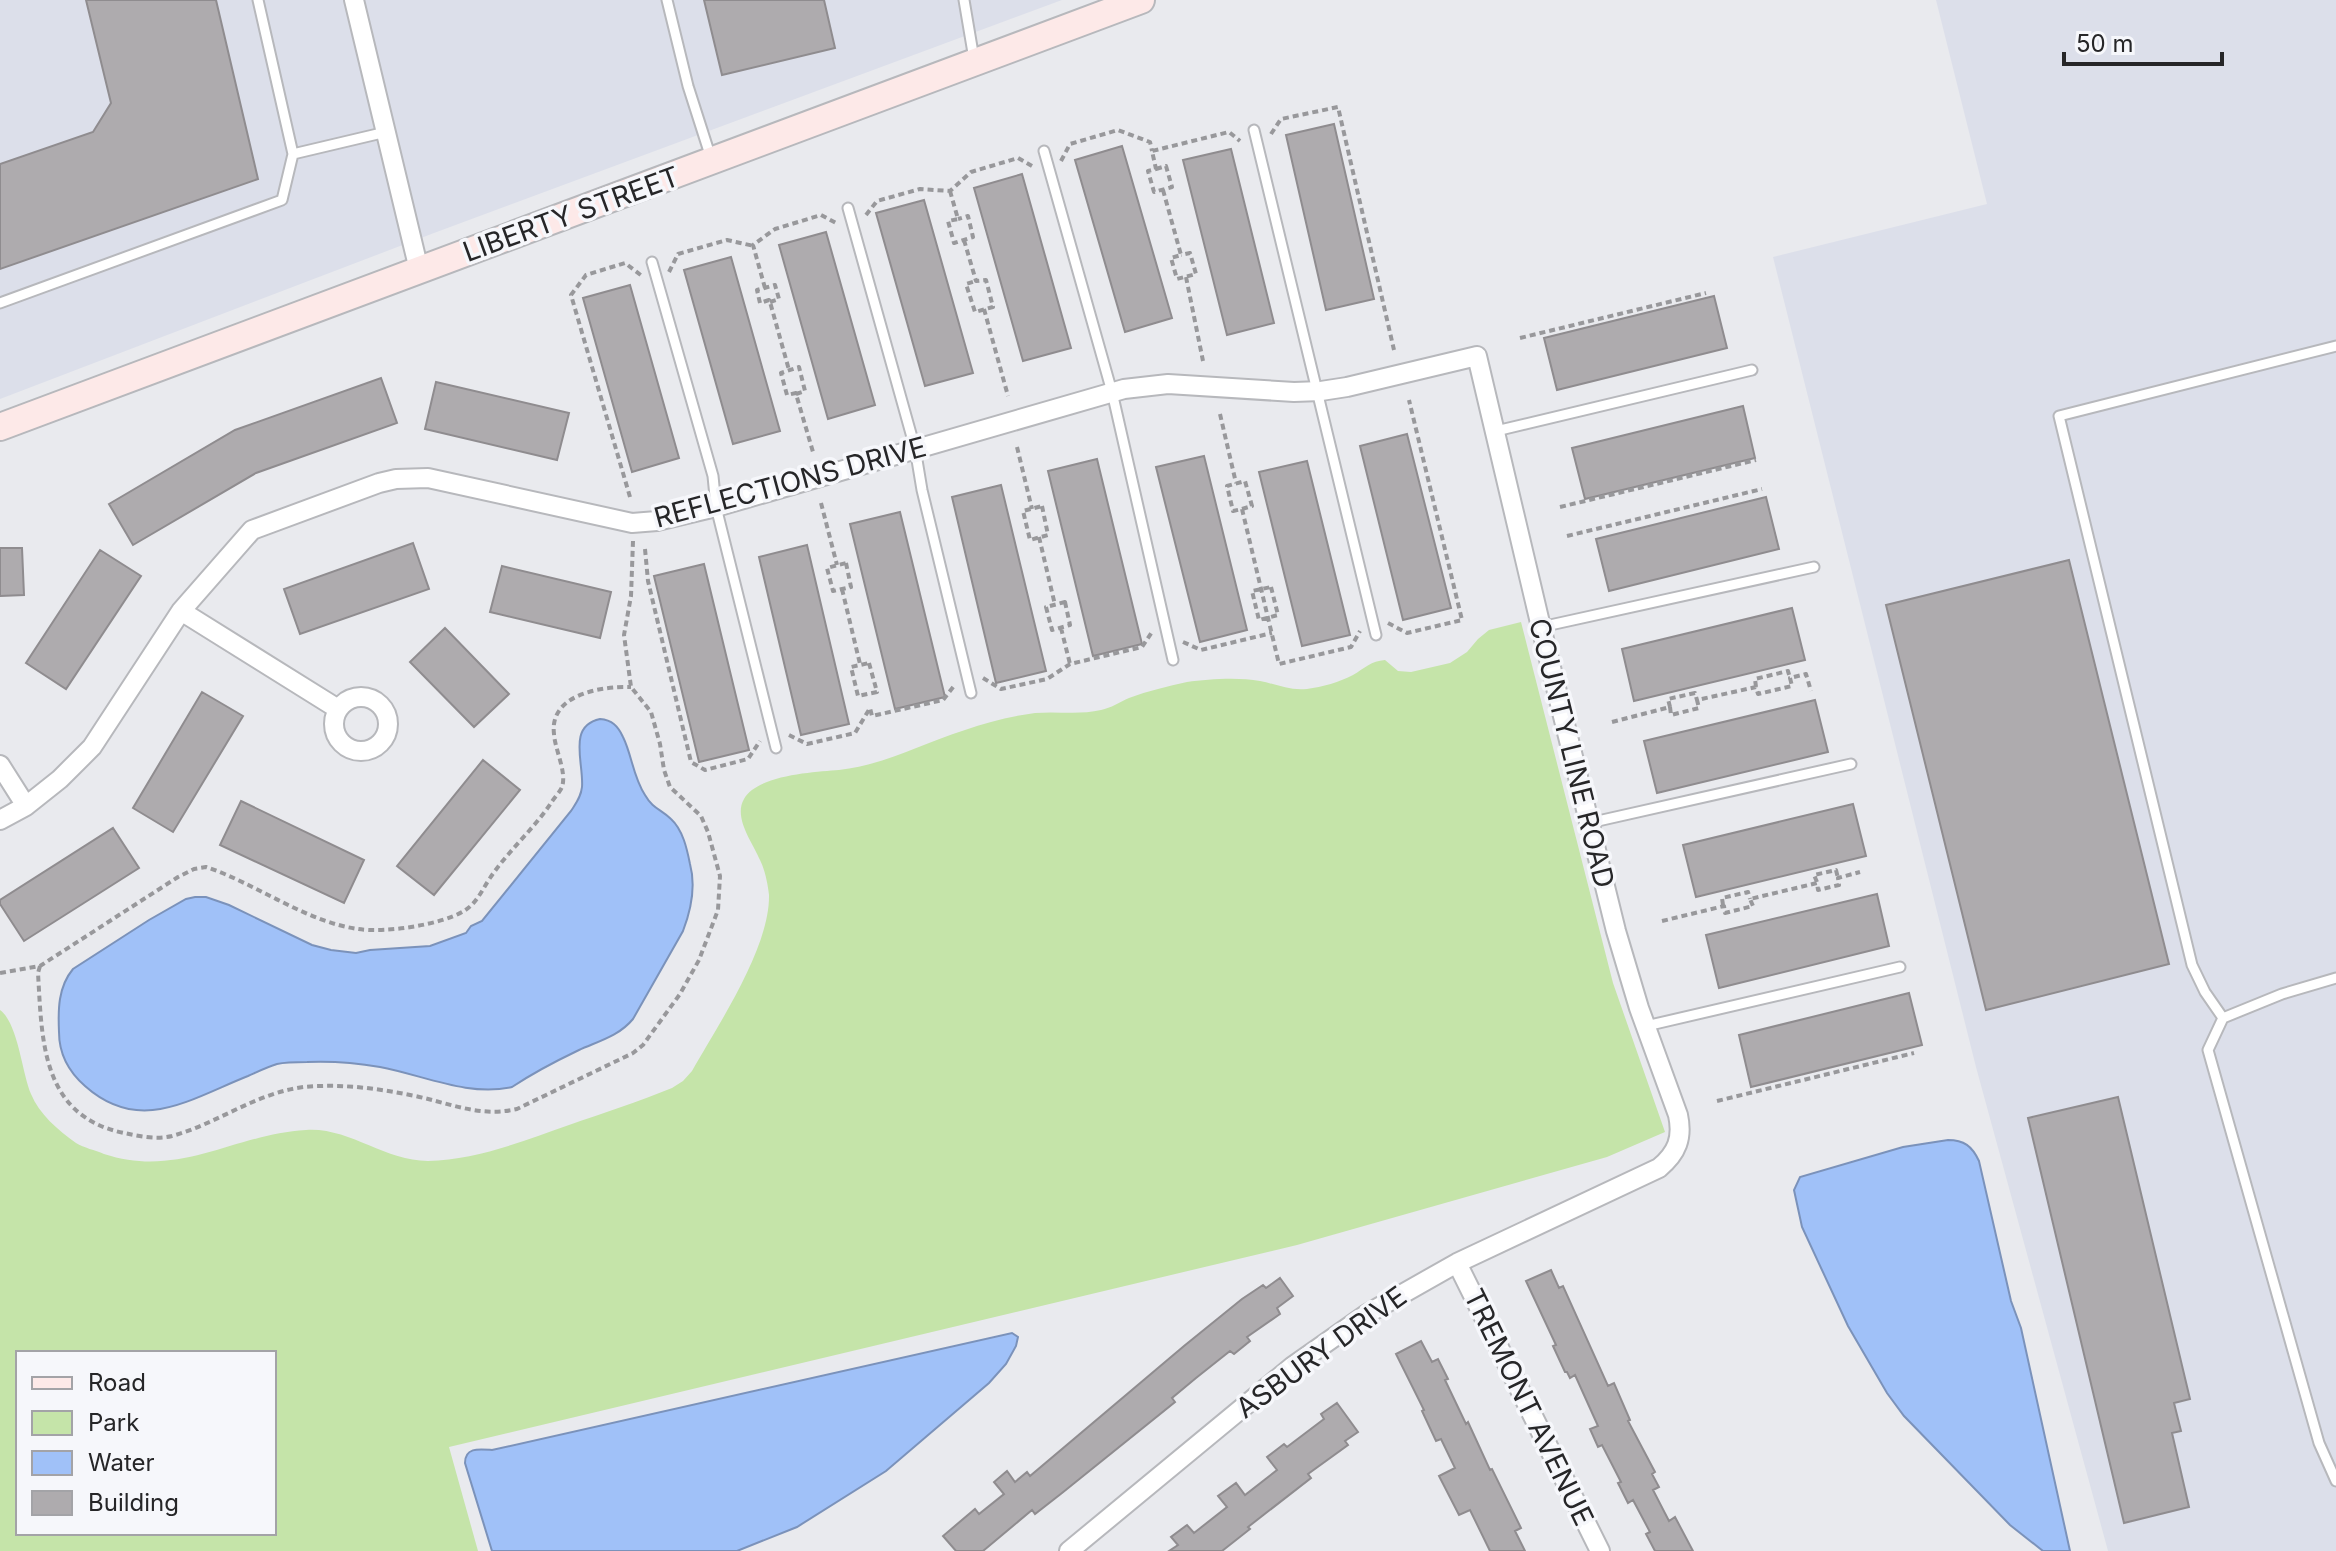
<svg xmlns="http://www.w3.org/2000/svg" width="2336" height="1551" font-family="Inter,sans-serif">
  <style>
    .built { fill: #dcdfea }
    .green { fill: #c5e4a9; fill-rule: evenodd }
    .water { fill: #a0c1f8; stroke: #7b92ba; stroke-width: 2 }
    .building { fill: #aeabae; stroke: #8f8c8f; stroke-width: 2 }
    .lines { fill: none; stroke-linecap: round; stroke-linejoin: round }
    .lane-casing { stroke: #b7b8bc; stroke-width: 13 }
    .street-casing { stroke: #b7b8bc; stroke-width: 22 }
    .secondary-casing { stroke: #b7b8bc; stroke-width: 30 }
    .path { stroke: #98989b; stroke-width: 4; stroke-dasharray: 6 4; stroke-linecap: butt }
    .lane { stroke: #fff; stroke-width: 9 }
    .street { stroke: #fff; stroke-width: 18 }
    .secondary { stroke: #fde9e8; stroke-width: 26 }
    .labels { text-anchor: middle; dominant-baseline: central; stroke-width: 7; stroke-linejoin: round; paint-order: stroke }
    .street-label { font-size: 28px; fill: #262628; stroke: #f6f7fb }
  </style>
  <rect width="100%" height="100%" fill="#e9eaee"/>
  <path class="built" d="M0 0H1062L434 233 0 399Z
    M1936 0H2336V1551H2108L1976 1067 1773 257 1987 204Z"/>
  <path class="green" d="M1521 622 1613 983 1665 1132 1607 1157 1297 1245 449 1447 478 1551H0V1010C18 1023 22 1073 31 1094 39 1114 58 1130 76 1143 84 1148 95 1150 104 1154 180 1179 234 1134 306 1130 349 1127 384 1161 428 1161 476 1160 524 1141 569 1125 603 1113 638 1102 672 1088L683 1081 692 1071C718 1025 770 948 769 895 768 885 765 870 760 860 753 843 733 818 744 799 757 775 814 772 839 770 888 764 920 744 965 730 987 722 1012 716 1035 713 1057 711 1080 715 1101 710 1111 708 1120 702 1129 698 1148 691 1168 686 1187 682 1209 679 1238 677 1260 681 1276 684 1290 691 1307 689 1322 687 1340 682 1353 675 1365 668 1371 661 1385 660L1398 671 1411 672 1450 663 1467 652 1478 639 1489 630ZM18 1353H274V1533H18Z"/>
  <path class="water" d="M600 719C612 720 618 726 623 737 632 755 633 777 645 795 653 809 661 809 671 819 683 830 687 849 690 864 696 886 691 910 683 931L633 1019C619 1036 599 1041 579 1050 556 1061 533 1073 512 1087 468 1097 423 1075 380 1067 357 1063 331 1061 307 1062 297 1062 286 1062 277 1064 267 1067 257 1072 248 1076 190 1099 140 1135 85 1086 69 1072 59 1053 59 1032 58 1010 58 987 73 969L149 920 186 899 195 897H206L229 905 312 945 331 950 356 953 370 950 430 946 466 933 471 926 482 921 571 811C576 803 581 797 582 787 584 763 567 726 600 719Z
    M1948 1140C1964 1140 1972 1146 1979 1161L2011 1301 2021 1328 2070 1551H2043L2010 1525 1904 1416 1887 1393 1848 1326 1802 1227 1794 1190 1800 1177 1903 1147Z
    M1012 1333 1018 1337 1016 1346 1006 1364 989 1383 886 1471 797 1527 737 1551H492L465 1463C465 1447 479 1449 492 1450Z"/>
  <path class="building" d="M86 0H216L258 179 0 269V164L93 132 111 103Z
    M704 0H824L835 48 722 75Z
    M1334 124 1374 299 1326 310 1286 135Z
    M1122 146 1172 318 1125 332 1075 160Z
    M1231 149 1274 323 1227 335 1183 160Z
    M1022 174 1071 348 1023 361 974 188Z
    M924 200 973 373 925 386 876 213Z
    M826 232 875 405 828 419 779 245Z
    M731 257 780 431 733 444 684 270Z
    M630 285 679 458 632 472 583 298Z
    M1714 296 1727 348 1557 390 1544 338Z
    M381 378 397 423 256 473 133 545 109 504 235 430Z
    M436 382 569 413 557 460 425 429Z
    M1743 406 1755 458 1585 499 1572 448Z
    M1407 434 1451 608 1403 620 1360 446Z
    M1204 456 1247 630 1200 642 1156 467Z
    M1097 459 1142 644 1093 656 1048 471Z
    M1307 461 1350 635 1302 646 1259 472Z
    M1001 485 1046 671 996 683 952 497Z
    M1766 497 1779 549 1609 591 1596 539Z
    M900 512 945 697 895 709 850 524Z
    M413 543 429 589 300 634 284 589Z
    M807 545 849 724 801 735 759 557Z
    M0 548H22L24 595 0 596Z
    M100 550 141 576 66 689 26 663Z
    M2069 560 2169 964 1986 1010 1886 605Z
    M704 564 749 750 699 762 654 576Z
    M502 566 611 592 600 638 490 612Z
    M1792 608 1805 660 1634 701 1622 649Z
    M445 628 509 694 474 727 410 662Z
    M202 692 243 716 173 832 133 808Z
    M1815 700 1828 752 1657 793 1644 741Z
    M483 760 520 790 434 895 397 866Z
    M241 801 364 860 344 903 220 845Z
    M1853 804 1866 856 1696 897 1683 845Z
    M113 828 139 868 24 941 0 904V900Z
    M1877 894 1889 946 1719 988 1706 935Z
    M1909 993 1922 1045 1751 1087 1739 1035Z
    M2118 1097 2190 1399 2174 1403 2181 1431 2172 1433 2189 1507 2124 1523 2028 1118Z
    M1551 1270 1559 1288 1563 1286 1608 1386 1614 1383 1630 1420 1628 1421 1655 1472 1652 1474 1659 1487 1653 1490 1669 1521 1675 1517 1693 1551H1655L1646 1534 1650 1532 1633 1500 1628 1503 1618 1483 1621 1482 1602 1445 1598 1447 1590 1429 1598 1426 1575 1375 1570 1378 1567 1372H1565L1553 1346 1556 1345 1526 1281Z
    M1280 1278 1293 1296 1277 1308 1280 1314 1247 1337 1250 1341 1234 1354 1230 1351 1196 1378 1172 1398 1175 1402 1062 1493 1035 1514 1032 1510 983 1551H956L943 1536 975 1509 979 1514 1004 1494 994 1482 1007 1471 1015 1482 1027 1472 1030 1476 1184 1346 1242 1299 1263 1285 1266 1288Z
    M1421 1341 1432 1362 1438 1359 1448 1379 1445 1380 1466 1424 1468 1422 1490 1470 1492 1469 1521 1528 1515 1531 1525 1551H1490L1470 1510 1459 1515 1439 1476 1455 1468 1441 1439 1436 1441 1422 1411 1424 1410 1396 1354Z
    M1337 1403 1358 1432 1345 1441 1348 1445 1308 1474 1311 1478 1248 1527 1250 1529 1222 1551H1169L1178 1545 1171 1537 1187 1525 1194 1533 1227 1507 1218 1496 1236 1483 1245 1495 1277 1470 1267 1457 1284 1444 1287 1447 1324 1419 1321 1414Z"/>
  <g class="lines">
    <defs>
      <path id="lane" d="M258 0 293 154
        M667 0 688 86 711 158
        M964 0 974 59
        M1254 130 1376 635
        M1044 151 1112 392 1173 660
        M848 208 915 448 922 490 971 693
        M652 262 713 476 716 507 776 748
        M0 303 282 200 293 154 386 132
        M1496 431 1752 370
        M1541 627 1814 567
        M1589 823 1851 764
        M2336 978 2282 994 2223 1018 2208 1050 2319 1443 2336 1481
        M2223 1018 2205 992 2192 965 2059 416 2336 346
        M1646 1026 1900 967"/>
      <path id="street" d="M354 0 419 270
        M181 611 338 709
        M334 724a27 27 0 1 1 54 0a27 27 0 1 1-54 0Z
        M0 765 26 806
        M0 820 26 806 60 779 92 747 181 611 252 530 379 483 396 479 428 478 632 523 657 521 716 507 1124 389 1168 384 1294 392 1321 391 1347 387 1477 356 1541 627 1616 931 1639 1008 1678 1115C1683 1138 1677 1153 1659 1168L1457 1263 1367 1314 1293 1366 1069 1551
        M1457 1263 1600 1551"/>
      <path id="secondary" d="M0 427 1141 0"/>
    </defs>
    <use href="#lane" class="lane-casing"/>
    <use href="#street" class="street-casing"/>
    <use href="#secondary" class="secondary-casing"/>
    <path class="path" d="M1271 134 1281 119 1338 107 1394 350
      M1061 161 1070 144 1118 130 1150 142 1152 151
      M1156 169 1166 166 1172 187 1154 192 1148 171 1156 169 1152 151 1229 132 1240 141
      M1163 190 1181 255 1171 258 1177 279 1196 274 1190 253 1181 255
      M950 191 958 219 948 221 954 243 973 237 968 216 958 219
      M866 215 877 201 920 189 950 191 971 172 1018 158 1032 166
      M964 240 976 281 986 280 993 307 975 312 966 284 976 281
      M669 272 678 254 727 240 754 246
      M1186 277 1203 361
      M765 288 753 245 775 229 821 215 838 224
      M770 302 779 299 775 285 757 290 760 303 769 300 770 302 789 370
      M984 309 1008 396
      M1520 338 1706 293
      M796 394 805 391 799 367 781 373 787 395 796 393V394L813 452
      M1220 414 1236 483
      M1017 447 1032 509
      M630 497 571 295 586 275 625 263 642 276
      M821 503 837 565
      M1042 506 1048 535 1030 540 1023 511Z
      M1560 507 1756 460
      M1242 509 1252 506 1245 481 1227 486 1233 511 1242 509 1279 664 1351 647 1360 631
      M1567 536 1762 489
      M1039 537 1055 605
      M645 549 648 581 691 762 705 770 748 759 760 741
      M846 563 851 587 833 591 827 568Z
      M1271 587 1278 615 1259 620 1252 591Z
      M842 589 860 664
      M1065 602 1070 625 1052 630 1046 607Z
      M1388 623 1407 633 1462 620 1409 400
      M1061 628 1070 664
      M1183 642 1201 650 1272 633
      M869 663 877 692 858 696 851 667Z
      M983 678 1001 689 1047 679 1070 664 1142 647 1152 632
      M1756 687 1755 679 1788 671 1790 678
      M1670 707 1668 699 1695 693 1697 700
      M1612 722 1670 707 1671 715 1699 708 1697 700 1756 687 1758 694 1792 686 1790 678 1806 674 1811 691
      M789 735 807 744 855 733 870 708 872 716 943 700 954 686
      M1817 882 1814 875 1836 870 1838 878
      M1723 905 1722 898 1748 892 1750 899
      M1662 921 1724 906 1725 913 1753 906 1750 899 1817 883 1818 890 1839 885 1838 878 1860 872
      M40 966 38 973C42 1040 41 1116 124 1133 139 1136 156 1140 172 1136 223 1122 264 1086 320 1086 350 1085 380 1089 410 1095 448 1102 478 1118 517 1109L633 1053 643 1045 680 994 699 960 718 910 720 876 708 832 701 816 670 787 664 770 660 744 651 712 631 687 624 635 631 596 633 541
      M0 973 40 966 178 877 194 869 206 867C255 883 306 922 358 929 385 933 441 925 464 911 477 903 482 890 490 878 508 851 533 830 551 803 554 798 560 792 562 787 567 772 555 750 554 734 549 694 602 686 631 687
      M1717 1101 1914 1053"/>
    <use href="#lane" class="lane"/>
    <use href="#street" class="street"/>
    <use href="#secondary" class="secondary"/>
  </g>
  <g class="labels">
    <g class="street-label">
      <text transform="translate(571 214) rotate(-20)">LIBERTY STREET</text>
      <text transform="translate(790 482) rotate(-15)">REFLECTIONS DRIVE</text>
      <text transform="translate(1572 753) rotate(76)">COUNTY LINE ROAD</text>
      <text transform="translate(1321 1352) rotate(-36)">ASBURY DRIVE</text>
      <text transform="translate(1529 1407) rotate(64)">TREMONT AVENUE</text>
    </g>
  </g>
  <rect x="16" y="1351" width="260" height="184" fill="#f6f7fb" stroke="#a3a3a7" stroke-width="2"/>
  <rect x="32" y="1377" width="40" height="12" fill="#fde9e8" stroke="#a3a3a7" stroke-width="2"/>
  <text x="88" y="1391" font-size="24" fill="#262628">Road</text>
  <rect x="32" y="1411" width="40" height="24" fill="#c5e4a9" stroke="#a3a3a7" stroke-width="2"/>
  <text x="88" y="1431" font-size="24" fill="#262628">Park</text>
  <rect x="32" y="1451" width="40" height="24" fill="#a0c1f8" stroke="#a3a3a7" stroke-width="2"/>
  <text x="88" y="1471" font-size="24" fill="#262628">Water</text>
  <rect x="32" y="1491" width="40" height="24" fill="#aeabae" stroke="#a3a3a7" stroke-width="2"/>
  <text x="88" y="1511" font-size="24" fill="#262628">Building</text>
  <path d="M2064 52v12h158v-12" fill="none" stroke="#262628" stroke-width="4"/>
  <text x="2076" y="52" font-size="24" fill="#262628" stroke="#f6f7fb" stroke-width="6" paint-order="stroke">50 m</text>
</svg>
